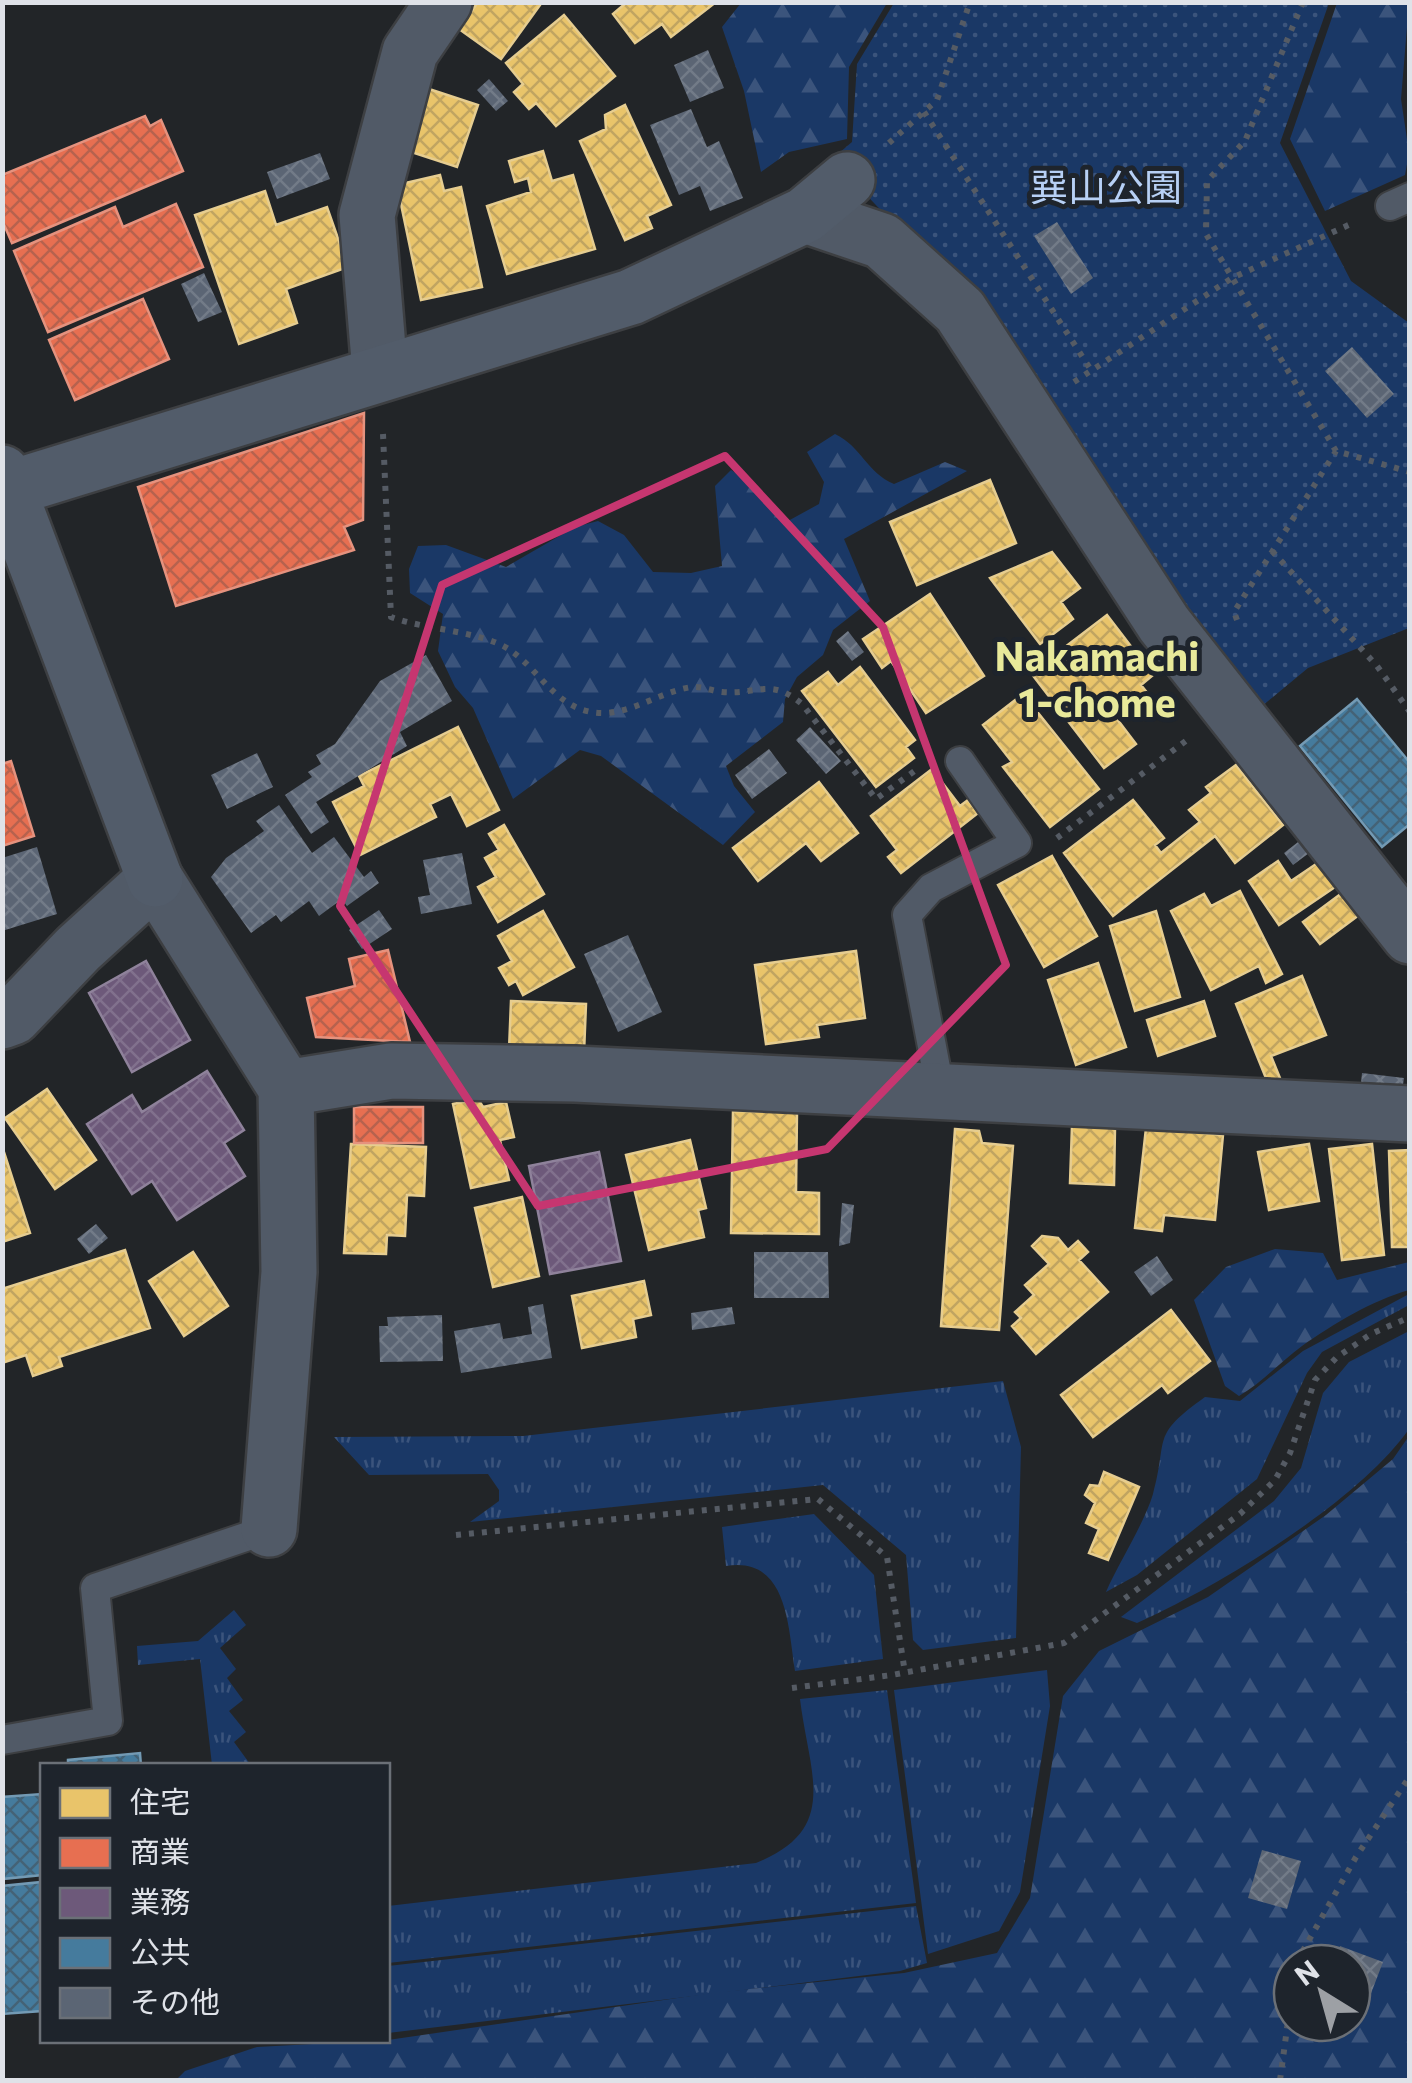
<svg xmlns="http://www.w3.org/2000/svg" width="1412" height="2083" font-family="Commissioner,'Noto Sans JP',sans-serif">
  <style>
    .grass { fill: url(#grass-tufts) }
    .forest { fill: url(#forest-firs); fill-rule: evenodd }
    .park { fill: url(#park-dots) }
    .homes { fill: url(#homes-cross-hatch); stroke: #e6cd90; stroke-width: 2.5 }
    .shops { fill: url(#shops-cross-hatch); stroke: #e5927e; stroke-width: 2.5 }
    .offices { fill: url(#offices-cross-hatch); stroke: #8f829b; stroke-width: 2.5 }
    .public { fill: url(#public-cross-hatch); stroke: #739ab4; stroke-width: 2.5 }
    .building { fill: url(#building-cross-hatch) }
    .lines { fill: none; stroke-linecap: round; stroke-linejoin: round }
    .lane-casing { stroke: #3d3f42; stroke-width: 32 }
    .street-casing { stroke: #3d3f42; stroke-width: 60 }
    .secondary-casing { stroke: #3d3f42; stroke-width: 60 }
    .path { stroke: #555b64; stroke-width: 6; stroke-dasharray: 5 8; stroke-linecap: butt }
    .lane { stroke: #515a67; stroke-width: 28 }
    .street { stroke: #515a67; stroke-width: 55 }
    .secondary { stroke: #525c6a; stroke-width: 55 }
    .marked { fill: none; stroke: #c63670; stroke-width: 8; stroke-linejoin: round }
    .labels { text-anchor: middle; dominant-baseline: central; stroke-width: 10; stroke-linejoin: round; paint-order: stroke }
    .park-label { font-size: 38px; fill: #b7d0f5; stroke: #1e242c }
    .neighbourhood-label { font-size: 40px; font-weight: bold; fill: #e8e99a; stroke: #1e242c }
  </style>
  <defs>
    <pattern id="grass-tufts" width="24" height="20" patternUnits="userSpaceOnUse" patternTransform="scale(2.5)"><rect width="24" height="20" fill="#1a3866"/><path d="M3 7l-1-3M5 7V3M7 7l1-3M15 17l-1-3M17 17v-4M19 17l1-3" fill="none" stroke="#3b547c"/></pattern>
    <pattern id="forest-firs" width="22" height="20" patternUnits="userSpaceOnUse" patternTransform="scale(2.5)"><rect width="22" height="20" fill="#1a3866"/><path d="M5 1l3.5 6h-7zM16 11l3.5 6h-7z" fill="#3b547c"/></pattern>
    <pattern id="park-dots" width="8" height="8" patternUnits="userSpaceOnUse" patternTransform="scale(2.5)"><rect width="8" height="8" fill="#1a3866"/><path d="M2 2h.1M6 6h.1" fill="none" stroke="#3b547c" stroke-width="1.8" stroke-linecap="round"/></pattern>
    <pattern id="homes-cross-hatch" width="8" height="8" patternUnits="userSpaceOnUse" patternTransform="scale(2.5)"><rect width="8" height="8" fill="#e9c46a"/><path d="M0 0l8 8M0 8l8-8" fill="none" stroke="#c0a461"/></pattern>
    <pattern id="shops-cross-hatch" width="8" height="8" patternUnits="userSpaceOnUse" patternTransform="scale(2.5)"><rect width="8" height="8" fill="#e76f51"/><path d="M0 0l8 8M0 8l8-8" fill="none" stroke="#b6624e"/></pattern>
    <pattern id="offices-cross-hatch" width="8" height="8" patternUnits="userSpaceOnUse" patternTransform="scale(2.5)"><rect width="8" height="8" fill="#6d597a"/><path d="M0 0l8 8M0 8l8-8" fill="none" stroke="#81718d"/></pattern>
    <pattern id="public-cross-hatch" width="8" height="8" patternUnits="userSpaceOnUse" patternTransform="scale(2.5)"><rect width="8" height="8" fill="#457b9d"/><path d="M0 0l8 8M0 8l8-8" fill="none" stroke="#446276"/></pattern>
    <pattern id="building-cross-hatch" width="8" height="8" patternUnits="userSpaceOnUse" patternTransform="scale(2.5)"><rect width="8" height="8" fill="#5b6574"/><path d="M0 0l8 8M0 8l8-8" fill="none" stroke="#727b88"/></pattern>
  </defs>
  <rect width="100%" height="100%" fill="#222528"/>
  <path class="grass" d="M1409 1294V1305L1322 1352 1307 1373 1257 1479 1137 1575 1106 1592C1119 1562 1144 1524 1153 1494 1169 1437 1149 1437 1205 1397L1240 1401 1303 1351Z
    M1409 1331V1429C1358 1502 1219 1586 1137 1623L1121 1617 1274 1501 1301 1468 1323 1393 1349 1362Z
    M1003 1381 1021 1447 1016 1638 923 1650 913 1640 906 1555 823 1485 470 1522 499 1501V1490L488 1474 369 1475 334 1437 523 1436Z
    M814 1514 874 1575 883 1659 795 1671C788 1627 788 1556 726 1566L722 1527Z
    M234 1610 246 1625 220 1648 236 1669 227 1678 243 1700 229 1711 246 1732 234 1742 250 1764 212 1765 200 1659 138 1665 137 1646 198 1641Z
    M1047 1670 1050 1706 1020 1892 999 1931 928 1954 894 1690Z
    M887 1690 916 1903 388 1963V1906L756 1863C841 1829 809 1774 800 1699Z
    M916 1906 927 1963 900 1971 388 2033V1966Z"/>
  <path class="forest" d="M741 3H887L849 67 847 139 789 152 761 172 744 91 722 27Z
    M1337 3H1409L1401 99 1409 153 1405 175 1325 211 1290 139Z
    M835 434C861 446 867 473 894 484L945 462 967 471 844 539 870 601 833 630 823 655 797 677 785 699 783 722 726 766 734 786 755 812 723 845 601 756 580 750 513 799 473 708 455 687 438 651 443 614 410 593 409 569 418 546 446 545 506 567 575 527 598 521 624 535 653 572 691 573 722 566 715 486 731 470 750 482 788 521 819 504 824 482 807 452Z
    M1275 1249 1323 1253 1337 1280 1409 1262V1290C1373 1300 1333 1324 1302 1346 1280 1362 1263 1382 1239 1396L1225 1386 1194 1300 1226 1267Z
    M1409 1436V2080H176L185 2071 257 2047 388 2040 712 1993 904 1973 997 1953 1030 1898 1063 1696 1099 1651 1208 1597 1326 1515 1393 1459ZM1292 1963H1352V2023H1292Z"/>
  <path class="park" d="M894 3H1329L1280 143 1351 281 1409 323V628L1308 668 1250 716 959 292 832 159 852 142 857 64Z"/>
  <path class="homes" d="M478 2H536L540 5 501 59 459 29Z
    M627 2H716L671 37 662 24 635 43 613 14Z
    M564 15 615 76 556 126 536 103 529 109 514 92 523 84 506 63Z
    M426 88 478 105 457 167 405 150Z
    M625 105 671 205 647 216 652 228 625 240 580 141 606 129 605 115Z
    M543 151 552 181 573 175 595 249 507 274 487 206 531 192 528 178 515 182 509 161Z
    M440 175 444 191 461 187 482 287 421 300 397 185Z
    M265 191 276 225 327 207 348 267 286 289 297 323 239 344 195 215Z
    M990 480 1016 543 917 585 890 522Z
    M1052 552 1080 588 1061 602 1073 619 1040 644 990 578Z
    M930 594 984 676 926 713 891 661 882 668 863 639Z
    M1107 615 1153 675 1141 685 1149 695 1117 719 1136 744 1104 768 1031 673Z
    M860 667 915 740 906 747 914 758 876 787 802 691 828 672 838 685Z
    M1023 694 1099 789 1050 827 1003 767 1012 762 983 725Z
    M458 727 499 810 467 826 451 794 430 804 436 817 360 855 333 802 364 786 359 776Z
    M1236 765 1283 825 1235 863 1215 836 1113 916 1064 853 1133 800 1164 838 1155 845 1161 853 1200 822 1189 810 1211 793 1206 787Z
    M932 769 960 806 968 800 978 813 901 873 888 857 897 850 871 816Z
    M819 782 858 833 821 861 806 843 758 881 733 848Z
    M504 825 544 894 498 922 478 887 496 877 485 858 499 850 489 834Z
    M1052 856 1097 936 1044 967 998 885Z
    M1328 856 1344 881 1279 925 1249 881 1278 861 1291 881Z
    M1346 890 1363 912 1320 944 1303 922Z
    M1240 891 1282 974 1266 983 1259 966 1211 990 1171 911 1204 894 1211 906Z
    M543 911 574 967 523 995 516 981 509 985 499 968 512 961 498 936Z
    M1156 911 1180 997 1135 1011 1110 926Z
    M856 951 865 1018 817 1025 819 1037 766 1044 755 965Z
    M1098 963 1126 1047 1076 1065 1048 980Z
    M1302 976 1326 1035 1271 1056 1282 1083 1270 1088 1236 1004Z
    M511 1001 586 1004 584 1053 509 1050Z
    M1204 1001 1215 1036 1158 1056 1147 1020Z
    M47 1089 96 1160 55 1189 5 1118Z
    M478 1099 483 1107 506 1102 514 1137 500 1140 509 1180 471 1188 453 1104Z
    M733 1111 797 1112 796 1192 819 1193V1234L731 1233Z
    M1072 1126 1115 1128 1114 1185 1070 1183Z
    M1146 1128 1223 1135 1215 1220 1164 1215 1162 1231 1135 1228Z
    M955 1129 979 1131 982 1143 1013 1146 999 1330 941 1326Z
    M690 1140 706 1208 698 1210 704 1237 649 1250 626 1155Z
    M351 1144 426 1147 424 1196 407 1195 405 1236 387 1235 386 1254 344 1253Z
    M1309 1144 1319 1201 1269 1210 1258 1152Z
    M1372 1144 1384 1255 1342 1260 1329 1149Z
    M2 1146 30 1233 2 1242Z
    M1410 1150V1247H1392L1389 1151Z
    M522 1197 539 1276 493 1287 475 1208Z
    M1042 1236 1058 1238 1068 1250 1078 1241 1088 1252 1079 1260 1108 1292 1036 1354 1012 1326 1021 1318 1015 1312 1034 1295 1025 1285 1049 1264 1032 1246Z
    M125 1250 150 1328 59 1357 62 1366 33 1376 26 1355 2 1363V1289Z
    M193 1252 228 1306 184 1336 149 1281Z
    M644 1281 651 1315 633 1319 636 1337 582 1348 572 1296Z
    M1171 1310 1210 1361 1168 1393 1162 1385 1093 1437 1061 1395Z
    M1104 1472 1139 1487 1108 1560 1089 1553 1099 1529 1086 1523 1095 1503 1085 1495 1090 1485 1099 1486Z"/>
  <path class="shops" d="M145 116 150 126 161 120 183 171 12 243 2 220V175Z
    M176 204 203 267 48 332 14 251 115 207 123 227Z
    M143 299 169 359 75 400 49 340Z
    M364 413 363 520 344 527 354 550 176 606 138 487Z
    M11 761 34 836 2 846V764Z
    M388 950 410 1042 316 1037 307 998 355 986 349 959Z
    M354 1107H423V1143H354Z"/>
  <path class="offices" d="M146 961 190 1040 132 1072 89 993Z
    M207 1071 244 1130 224 1143 245 1176 177 1220 152 1181 132 1194 87 1124 132 1095 142 1112Z
    M599 1152 621 1261 550 1274 529 1166Z"/>
  <path class="public" d="M1357 699 1410 763V824L1382 847 1300 746Z
    M140 1753 141 1766H68V1760Z
    M42 1794V1875L2 1879V1797Z
    M42 1882V2011L2 2014V1886Z"/>
  <path class="building" d="M708 50 724 88 690 102 674 65Z
    M489 79 508 101 496 111 477 90Z
    M691 109 707 147 719 141 743 198 710 211 700 186 679 195 650 125Z
    M320 153 330 179 277 199 267 172Z
    M1057 222 1093 278 1071 294 1034 236Z
    M204 273 222 312 198 322 181 284Z
    M1352 347 1394 394 1367 418 1325 371Z
    M848 631 864 652 852 661 836 641Z
    M426 655 452 701 400 732 407 746 316 802 329 822 311 834 285 795 312 777 308 772 321 764 316 755 335 744 380 681Z
    M810 727 841 761 826 774 796 740Z
    M769 749 787 773 752 799 735 775Z
    M257 753 273 787 227 809 211 775Z
    M279 805 312 853 334 837 364 877 371 871 379 883 347 906 342 899 319 916 309 901 281 922 276 915 251 933 211 877 226 858 264 831 256 821Z
    M1307 835 1317 847 1293 865 1284 853Z
    M37 847 57 914 2 931V858Z
    M462 853 472 904 421 914 418 897 430 895 423 860Z
    M379 910 392 929 362 949 349 930Z
    M628 935 662 1012 618 1032 584 954Z
    M1362 1073 1404 1078 1401 1097 1360 1093Z
    M842 1203 854 1205 850 1243 839 1246Z
    M96 1224 108 1238 89 1254 77 1239Z
    M754 1252H828L829 1298H754Z
    M1157 1256 1173 1280 1151 1296 1134 1272Z
    M543 1304 552 1358 461 1373 454 1331 500 1323 503 1339 532 1334 528 1307Z
    M732 1307 735 1324 692 1330 691 1313Z
    M442 1315 443 1361 380 1362 379 1326H388L387 1317Z
    M1262 1850 1301 1861 1287 1909 1248 1898Z
    M1340 1946 1383 1962 1370 1996 1352 1989V1963H1333Z"/>
  <g class="lines">
    <defs>
      <path id="lane" d="M1390 206 1410 197
        M941 1094 907 915 931 888 1017 843 960 761
        M2 1740 108 1721 95 1588 269 1529"/>
      <path id="street" d="M805 215 882 241 960 311 1164 624 1410 936
        M380 372 367 215 410 52 444 2
        M2 1021 13 1017 78 949 155 879 286 1088 289 1272 269 1529
        M286 1088 391 1071 575 1074 1410 1114"/>
      <path id="secondary" d="M2 473 155 879
        M2 491 631 297 805 215 847 180"/>
    </defs>
    <use href="#lane" class="lane-casing"/>
    <use href="#street" class="street-casing"/>
    <use href="#secondary" class="secondary-casing"/>
    <path class="path" d="M1303 2 1245 141 1207 181 1206 234 1336 451 1410 472
      M924 112 1091 370
      M889 143 937 100 970 2
      M1074 382 1232 278 1353 223
      M383 434 391 617C426 630 482 631 510 650 542 672 558 713 603 713 633 713 662 691 692 687 702 686 712 691 722 692 758 695 770 677 802 704L876 799 920 767
      M1272 551 1377 666 1410 712
      M1237 620 1234 612 1336 451
      M1057 838 1187 740
      M456 1535 818 1499 887 1557 905 1673
      M792 1688 892 1675 1064 1643 1240 1514 1275 1480 1290 1453 1315 1380 1337 1357 1371 1334 1410 1317
      M1296 1963 1356 1857 1410 1776
      M1280 2080 1292 1992"/>
    <use href="#lane" class="lane"/>
    <use href="#street" class="street"/>
    <use href="#secondary" class="secondary"/>
  </g>
  <path class="marked" d="M725 456 883 627 1006 965 827 1149 538 1206 340 906 442 585Z"/>
  <g class="labels">
    <g class="park-label">
      <text x="1106" y="185">巽山公園</text>
    </g>
    <g class="neighbourhood-label">
      <text x="1097" y="654">Nakamachi<tspan x="1097" dy="46">1-chome</tspan></text>
    </g>
  </g>
  <rect width="1412" height="2083" fill="none" stroke="#dfe2e8" stroke-width="10"/>
  <rect x="40" y="1763" width="350" height="280" fill="#1e242c" stroke="#6b7077" stroke-width="2.5"/>
  <rect x="60" y="1788" width="50" height="30" fill="#e9c46a" stroke="#6b7077" stroke-width="2.5"/>
  <text x="130" y="1813" font-size="30" fill="#dfe2e8">住宅</text>
  <rect x="60" y="1838" width="50" height="30" fill="#e76f51" stroke="#6b7077" stroke-width="2.5"/>
  <text x="130" y="1863" font-size="30" fill="#dfe2e8">商業</text>
  <rect x="60" y="1888" width="50" height="30" fill="#6d597a" stroke="#6b7077" stroke-width="2.5"/>
  <text x="130" y="1913" font-size="30" fill="#dfe2e8">業務</text>
  <rect x="60" y="1938" width="50" height="30" fill="#457b9d" stroke="#6b7077" stroke-width="2.5"/>
  <text x="130" y="1963" font-size="30" fill="#dfe2e8">公共</text>
  <rect x="60" y="1988" width="50" height="30" fill="#5b6574" stroke="#6b7077" stroke-width="2.5"/>
  <text x="130" y="2013" font-size="30" fill="#dfe2e8">その他</text>
  <g transform="translate(1322 1993) rotate(323)"><circle r="48" fill="#1e242c" stroke="#6b7077" stroke-width="2.5"/>
  <path d="M0-8L18 38L0 25L-18 38Z" fill="#9da0a5"/>
  <text y="-15" font-size="28" font-weight="bold" text-anchor="middle" fill="#dfe2e8">N</text>
  </g>
</svg>
